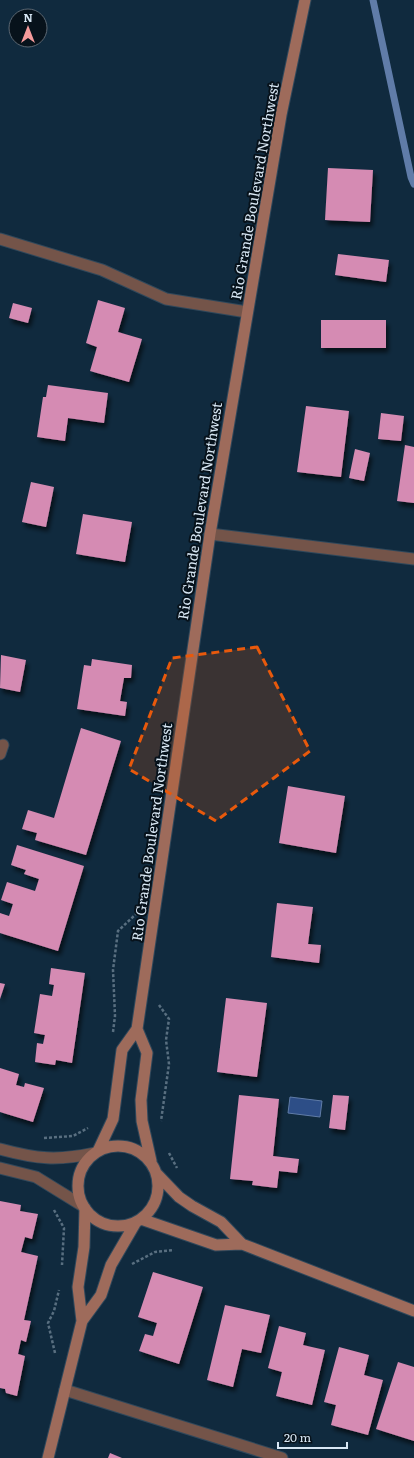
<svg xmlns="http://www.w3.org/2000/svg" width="414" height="1458" font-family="Literata,serif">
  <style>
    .water { fill: #2d4e87; stroke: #607ca8 }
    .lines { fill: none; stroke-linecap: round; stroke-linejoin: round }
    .stream { stroke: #607ca8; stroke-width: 7 }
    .building { fill: #d58bb3; filter: url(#shadow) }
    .service-casing { stroke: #30485b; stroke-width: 13 }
    .minor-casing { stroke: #30485b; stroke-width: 13 }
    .tertiary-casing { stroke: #30485b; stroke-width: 13 }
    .secondary-casing { stroke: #30485b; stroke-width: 13 }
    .path { stroke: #596f80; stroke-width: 2.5; stroke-dasharray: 3 2; stroke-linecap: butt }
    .service { stroke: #745449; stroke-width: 11 }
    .minor { stroke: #745449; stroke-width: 11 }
    .tertiary { stroke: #745449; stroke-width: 11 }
    .secondary { stroke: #9e6b5b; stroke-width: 11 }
    .marked { fill: #e8590c; fill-opacity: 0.2; stroke: #e8590c; stroke-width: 3; stroke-dasharray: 8 5; stroke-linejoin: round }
    .labels { text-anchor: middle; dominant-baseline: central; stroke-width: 4; stroke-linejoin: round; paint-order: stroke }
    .street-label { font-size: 14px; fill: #d8e7f4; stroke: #07121b }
  </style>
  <defs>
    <filter id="shadow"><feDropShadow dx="2.5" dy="4.5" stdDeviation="2" flood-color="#0009"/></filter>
  </defs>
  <rect width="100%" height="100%" fill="#102a3e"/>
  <path class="water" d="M290 1097 322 1101 320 1117 288 1113Z"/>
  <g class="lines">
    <path class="stream" d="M373 0 411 177 414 184"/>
  </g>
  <path class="building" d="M328 168 373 170 370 222 325 220Z
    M338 254 389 260 386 282 335 275Z
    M98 300 125 308 118 332 142 339 129 382 90 371 97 347 86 343Z
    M13 303 32 308 28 323 9 318Z
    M321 320H386V348H321Z
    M48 385 108 393 104 423 68 418 65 441 37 437 43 397H46Z
    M306 406 349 411 341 477 297 472Z
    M381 413 404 416 401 441 378 439Z
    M405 445 414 447V503L397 501Z
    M355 449 370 453 364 481 349 478Z
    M31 482 54 487 46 527 22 522Z
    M83 514 132 522 125 562 76 554Z
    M1 655 26 660 20 692 0 688Z
    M92 659 132 665 131 678H124L120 701 127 702 125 716 77 709 84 665 91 666Z
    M81 728 121 741 86 855 35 840 37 833 22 829 28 810 54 818Z
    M288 786 345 796 336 853 279 843Z
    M17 845 84 866 58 951 0 933V913L9 916 13 904 1 900 7 882 35 891 39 879 24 874 26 870 11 865Z
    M277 903 313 907 308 944 321 945 319 963 271 957Z
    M51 968 85 973 72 1063 56 1060 55 1065 35 1062 37 1043 43 1044 45 1035 34 1033 40 994 52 996 54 985 49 984Z
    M0 983 5 984 0 999Z
    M226 998 267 1003 257 1077 217 1072Z
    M0 1068 19 1074 16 1085 24 1087 25 1083 44 1088 33 1122 0 1112Z
    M239 1095 279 1099 273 1156 299 1159 297 1173 279 1171 277 1188 252 1185 253 1181 230 1179Z
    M333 1095 349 1096 345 1130 329 1128Z
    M0 1201 21 1205 20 1211 38 1214 32 1239 25 1237 21 1252 38 1256 24 1320 31 1321 26 1342 21 1340 18 1354 25 1356 17 1396 6 1393 5 1389 0 1388Z
    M153 1272 203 1287 179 1364 139 1351 145 1334 153 1336 157 1323 138 1317Z
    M225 1305 270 1315 261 1353 242 1349 233 1387 207 1380Z
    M279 1326 306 1333 303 1345 325 1350 312 1405 276 1396 282 1372 268 1368Z
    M339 1347 369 1355 364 1375 383 1380 368 1435 331 1425 336 1405 324 1402Z
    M398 1362 414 1367V1441L376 1429Z
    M110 1453 122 1458H108Z"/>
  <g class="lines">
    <defs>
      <path id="service" d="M210 534 414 559"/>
      <path id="minor" d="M0 239 102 270 166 299 247 312
        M0 754 3 745
        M65 1390 282 1458"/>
      <path id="tertiary" d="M0 1149C37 1159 57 1161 95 1153
        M0 1168 36 1177 83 1206"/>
      <path id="secondary" d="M137 1029 147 1053 141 1100 142 1121 151 1161
        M78 1186a40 40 0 1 1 80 0a40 40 0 1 1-80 0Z
        M98 1151 113 1119 122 1050 137 1029 210 534 281 115 305 0
        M157 1174 179 1197 192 1206 221 1222 242 1244
        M141 1219 216 1245 242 1244 414 1311
        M82 1321 101 1295 111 1265 136 1222
        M48 1458 82 1321 78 1287 84 1247 85 1208"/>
    </defs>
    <use href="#service" class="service-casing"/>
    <use href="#minor" class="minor-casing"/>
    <use href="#tertiary" class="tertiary-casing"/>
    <use href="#secondary" class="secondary-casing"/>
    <path class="path" d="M159 1005 169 1019 166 1040 169 1064 161 1121
      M113 1032 115 1016 113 970 118 931 136 914
      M44 1138 73 1136 88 1128
      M169 1153 177 1168
      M54 1210 64 1228 62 1265
      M132 1264 155 1252 174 1250
      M55 1353 48 1323 54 1311 59 1290"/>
    <use href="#service" class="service"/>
    <use href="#minor" class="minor"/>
    <use href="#tertiary" class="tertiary"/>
    <use href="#secondary" class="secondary"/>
  </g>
  <path class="marked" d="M257 647 310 751 216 821 129 769 172 658Z"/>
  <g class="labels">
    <g class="street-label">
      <text transform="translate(254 191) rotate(-80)">Rio Grande Boulevard Northwest</text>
      <text transform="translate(199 511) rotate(-81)">Rio Grande Boulevard Northwest</text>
      <text transform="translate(151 832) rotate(-82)">Rio Grande Boulevard Northwest</text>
    </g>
  </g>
  <g transform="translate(28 28)"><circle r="19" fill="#07121b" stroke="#5b6772"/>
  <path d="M0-3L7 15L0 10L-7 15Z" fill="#f59b9c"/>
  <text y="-6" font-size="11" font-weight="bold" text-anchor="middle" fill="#d8e7f4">N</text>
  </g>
  <path d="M278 1442v6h69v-6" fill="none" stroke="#d8e7f4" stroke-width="2"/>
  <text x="284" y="1442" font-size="12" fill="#d8e7f4" stroke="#07121b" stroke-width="3" paint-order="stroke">20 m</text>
</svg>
